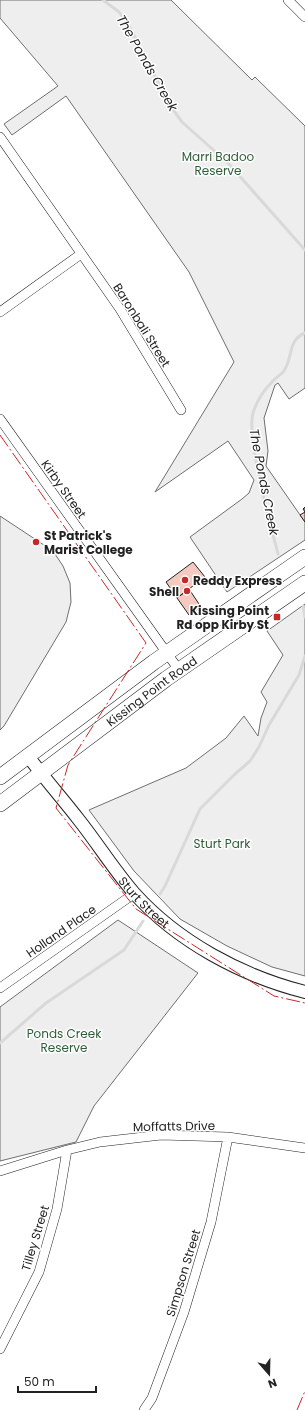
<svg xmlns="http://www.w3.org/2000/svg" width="305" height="1410" font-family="Poppins,sans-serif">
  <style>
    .green { fill: #eee; stroke: #6f6f6f }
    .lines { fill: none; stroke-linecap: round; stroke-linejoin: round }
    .stream { stroke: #d9d9d9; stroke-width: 3 }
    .building { fill: #f3c9c0; stroke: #222 }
    .minor-casing { stroke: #222; stroke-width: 10 }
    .tertiary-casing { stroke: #222; stroke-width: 14 }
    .primary-casing { stroke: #222; stroke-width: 16 }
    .minor { stroke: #fff; stroke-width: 9 }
    .tertiary { stroke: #fff; stroke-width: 12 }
    .primary { stroke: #fff; stroke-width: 15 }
    .power { stroke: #c62828; stroke-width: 1; stroke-dasharray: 14 3 2 3; stroke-linecap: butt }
    .poi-dot { fill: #c62828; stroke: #fff; stroke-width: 1.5 }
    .labels { text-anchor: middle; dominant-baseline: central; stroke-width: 3; stroke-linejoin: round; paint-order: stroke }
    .park-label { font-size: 12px; fill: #2f5e38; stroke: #fff }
    .street-label { font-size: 12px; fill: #222; stroke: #fff }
    .poi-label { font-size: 12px; font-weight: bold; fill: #222; stroke: #fff; text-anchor: start }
    .water-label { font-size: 13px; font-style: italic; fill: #222; stroke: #fff }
  </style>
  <rect width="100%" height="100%" fill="#fff"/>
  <path class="green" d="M0 0H171L252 80 255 77 305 126V388L289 399 278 383 275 385 264 418 268 451 266 466 305 522V540L227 592 190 537 242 499 249 493 254 480 228 441 155 492 234 362 189 272 66 96 12 135 4 124 58 86 0 18Z
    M0 516 53 551 63 566 70 583 71 602 66 622 4 726 0 730Z
    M305 604V976L272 967 227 946 180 919 134 871 89 810 186 768 226 738 244 716 258 736 261 718 267 702 261 692 283 655 267 631Z
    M118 920 198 973 94 1106 76 1142 0 1161V1007Z"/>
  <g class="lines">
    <path class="stream" d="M103 0 119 12 129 26 145 56 169 104 182 122 228 163 305 250
      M278 554C271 526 244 432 254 410 258 399 265 389 272 382 276 377 283 374 285 369 293 355 288 340 305 333
      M303 606 305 617
      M160 894 165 886 200 809 235 774 250 761 259 747 269 725 299 675 305 656
      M0 1043 46 1003 124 950 143 921"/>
  </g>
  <path class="building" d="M305 507V522L300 515 305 512 303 509Z
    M193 562 205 577 177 598 166 582Z
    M189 589 201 607 189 615 177 598Z"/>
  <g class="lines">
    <defs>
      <path id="minor" d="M288 0 305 17
        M0 137 120 309 181 410
        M0 312 81 254
        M0 419 179 670
        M0 988 135 893
        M0 1171 67 1150 100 1142 161 1135 228 1137 305 1148
        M0 1349 39 1272 57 1209 67 1150
        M144 1410 152 1398 184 1312 211 1222 228 1137"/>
      <g id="tertiary">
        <path id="s1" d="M28 756C44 778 62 798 79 820 98 844 114 870 134 893 178 942 242 976 305 992"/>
      </g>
      <g id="primary">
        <path d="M0 777 154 662 305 557"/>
        <path id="s2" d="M0 804 166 679 305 583"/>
      </g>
    </defs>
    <use href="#minor" class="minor-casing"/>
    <use href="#tertiary" class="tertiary-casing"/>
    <use href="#primary" class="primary-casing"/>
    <use href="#minor" class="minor"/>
    <use href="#tertiary" class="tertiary"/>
    <use href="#primary" class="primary"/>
    <path class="power" d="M0 435 146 643 68 765 56 808 136 909 274 996 305 1003
      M297 1410 305 1391"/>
  </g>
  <g class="poi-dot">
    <circle cx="36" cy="542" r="4"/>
    <circle cx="185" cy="580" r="4"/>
    <circle cx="187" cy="591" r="4"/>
    <rect x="273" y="613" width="8" height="8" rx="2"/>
  </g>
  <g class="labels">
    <g class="park-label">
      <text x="218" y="156">Marri Badoo<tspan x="218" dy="14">Reserve</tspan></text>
      <text x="222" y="843">Sturt Park</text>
      <text x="64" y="1033">Ponds Creek<tspan x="64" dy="14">Reserve</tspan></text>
    </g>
    <g class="street-label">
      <text transform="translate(142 325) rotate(58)">Baronbali Street</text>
      <text transform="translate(64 489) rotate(55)">Kirby Street</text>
      <text stroke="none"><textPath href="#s2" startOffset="189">Kissing Point Road</textPath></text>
      <text stroke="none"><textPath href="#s1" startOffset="187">Sturt Street</textPath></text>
      <text transform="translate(61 931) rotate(-35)">Holland Place</text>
      <text transform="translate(174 1126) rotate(-1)">Moffatts Drive</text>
      <text transform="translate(35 1238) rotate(-73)">Tilley Street</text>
      <text transform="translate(183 1273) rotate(-73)">Simpson Street</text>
    </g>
    <g class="poi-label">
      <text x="44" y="535">St Patrick's<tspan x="44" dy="14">Marist College</tspan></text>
      <text x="193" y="580">Reddy Express</text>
      <text x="179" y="591" text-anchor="end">Shell</text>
      <text x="269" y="610" text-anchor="end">Kissing Point<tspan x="269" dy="14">Rd opp Kirby St</tspan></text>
    </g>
    <g class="water-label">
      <text transform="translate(147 63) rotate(60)">The Ponds Creek</text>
      <text transform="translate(264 482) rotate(79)">The Ponds Creek</text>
    </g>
  </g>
  <g transform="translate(269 1374) rotate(160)" stroke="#ffffff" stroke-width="3" paint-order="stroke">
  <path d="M0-3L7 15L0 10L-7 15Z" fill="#222222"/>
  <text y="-6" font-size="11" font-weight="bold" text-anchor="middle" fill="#222222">N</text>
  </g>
  <path d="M18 1386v6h78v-6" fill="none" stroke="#222222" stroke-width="2"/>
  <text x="24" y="1386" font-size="12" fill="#222222" stroke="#ffffff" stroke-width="3" paint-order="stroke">50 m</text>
</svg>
